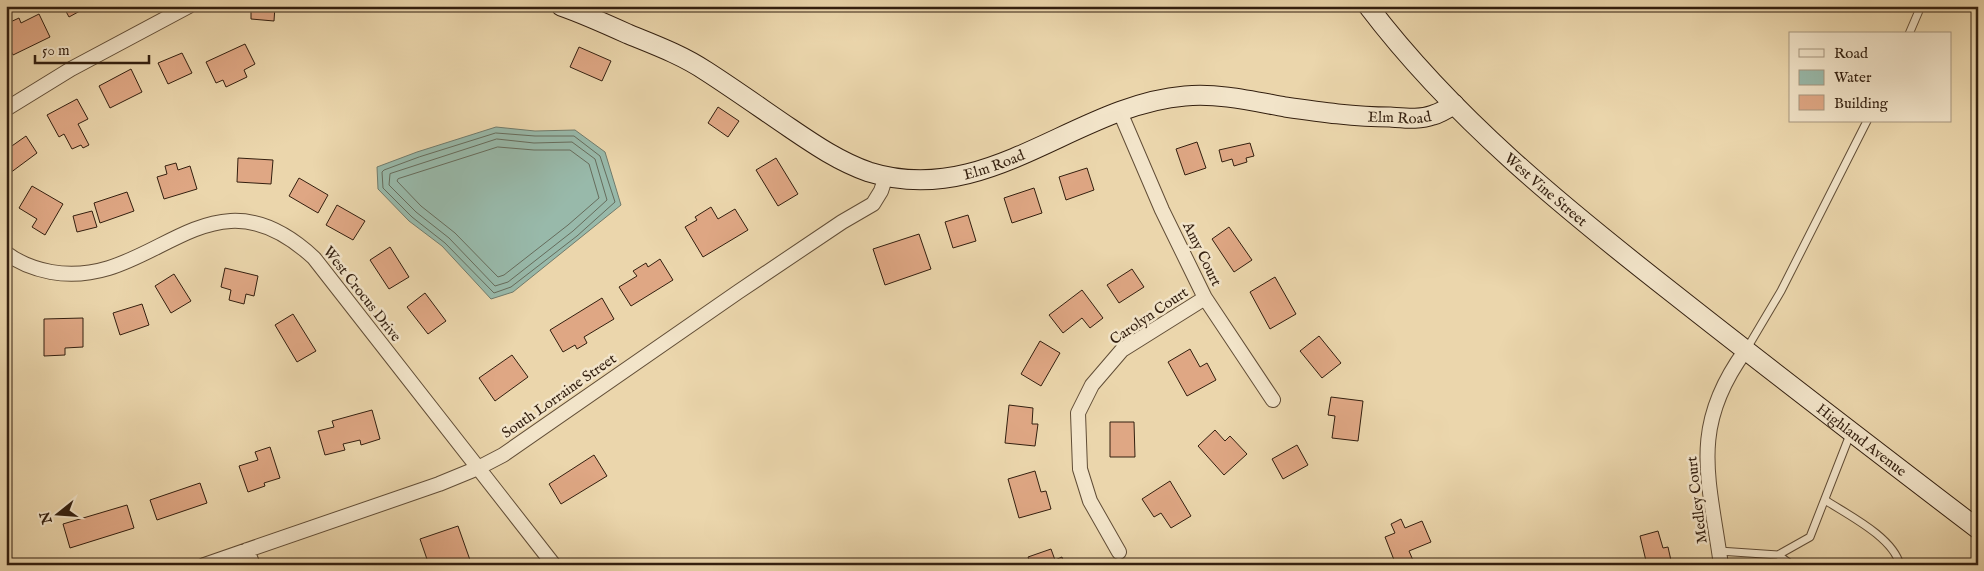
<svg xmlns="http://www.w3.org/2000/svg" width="1984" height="571" font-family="'IM FELL English',serif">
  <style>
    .water { fill: #98b9aa; stroke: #707b6c }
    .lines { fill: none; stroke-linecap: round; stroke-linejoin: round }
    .shore { stroke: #666c5c; stroke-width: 1 }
    .building { fill: #dfa784; stroke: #331f0f }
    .lane-casing { stroke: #614d36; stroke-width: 9 }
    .street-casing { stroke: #614d36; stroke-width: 16 }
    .secondary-casing { stroke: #331f0f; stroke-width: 21 }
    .lane { stroke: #f2e4c9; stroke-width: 7 }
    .street { stroke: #f2e4c9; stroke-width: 14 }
    .secondary { stroke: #f2e4c9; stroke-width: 19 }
    .labels { text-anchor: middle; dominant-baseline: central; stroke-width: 5; stroke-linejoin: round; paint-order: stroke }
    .street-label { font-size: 15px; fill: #331f0f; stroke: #f2e4c9 }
  </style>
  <rect width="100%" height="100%" fill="#ebd6ac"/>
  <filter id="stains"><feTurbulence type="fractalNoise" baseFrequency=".004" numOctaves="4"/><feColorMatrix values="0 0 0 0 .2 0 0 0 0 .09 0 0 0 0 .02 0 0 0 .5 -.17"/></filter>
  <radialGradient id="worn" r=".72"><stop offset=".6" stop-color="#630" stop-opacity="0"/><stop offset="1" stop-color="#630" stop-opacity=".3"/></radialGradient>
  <path class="water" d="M496 127 535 131 575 130 605 152 621 205 513 292 491 299 442 246 409 221 378 189 377 167 417 152Z"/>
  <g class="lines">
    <path class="shore" d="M496 133 535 136H574L600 156 615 202 577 236 511 287 494 293 445 243 412 217 383 188 382 172 384 170 419 157Z
      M497 139 534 143 572 142 595 159 607 200 573 231 508 282 495 286 449 238 416 212 389 185 390 174Z
      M498 147 534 150H570L589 164 599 198 568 225 504 275 498 277 455 233 421 206 397 181 398 179Z"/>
  </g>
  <path class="building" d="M63 6H89L69 17Z
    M251 6H275L274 21 251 19Z
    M39 14 50 37 13 55 6 41V35L9 34 6 24 19 18 21 23Z
    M245 44 255 64 244 70 247 77 226 87 223 80 216 83 206 62Z
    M579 47 611 61 602 81 570 67Z
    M182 53 192 73 168 84 158 63Z
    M131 69 142 92 110 108 99 86Z
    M77 99 88 119 78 124 89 145 83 148 81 145 72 149 64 134 59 137 47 115Z
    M718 107 739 121 728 137 708 123Z
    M26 136 37 153 6 176V146L9 148Z
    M1197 142 1206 168 1185 175 1176 149Z
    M1250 143 1254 156 1246 158 1247 162 1234 166 1232 159 1222 162 1219 150Z
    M238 158 273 160 271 184 237 182Z
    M776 158 798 194 778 206 756 170Z
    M176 163 178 170 190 166 197 189 164 199 157 177 167 174 165 166Z
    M1087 168 1094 190 1066 200 1059 177Z
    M299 178 328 195 318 213 289 196Z
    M32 186 63 204 45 235 32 227 37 219 19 208Z
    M1034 188 1042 213 1012 223 1004 198Z
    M127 192 134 211 100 223 94 203Z
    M337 205 365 221 353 240 326 225Z
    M711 207 718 219 735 209 748 230 703 257 685 227 697 220 695 217Z
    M92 211 97 227 77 232 73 216Z
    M968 215 976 241 953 248 945 222Z
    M1229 227 1252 260 1234 272 1212 239Z
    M919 234 931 269 885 285 873 249Z
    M390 247 409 277 389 289 370 260Z
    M660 259 673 280 631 306 619 287 637 276 633 271 646 263 648 267Z
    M225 268 258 276 254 296 246 294 244 304 229 300 231 290 221 287Z
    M1132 269 1144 287 1119 303 1107 285Z
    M174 274 191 301 171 313 155 286Z
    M1275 277 1296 314 1270 329 1250 292Z
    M1082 290 1103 318 1090 328 1082 318 1063 333 1049 315Z
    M425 293 446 321 428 334 407 307Z
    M602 298 614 319 584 337 587 343 577 349 575 345 563 352 550 330Z
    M142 304 149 325 120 335 113 313Z
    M293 314 316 351 297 362 275 325Z
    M83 318V347L65 348V355L44 356V319Z
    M1319 336 1341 363 1322 378 1300 351Z
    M1040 341 1060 353 1041 386 1021 374Z
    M1190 349 1200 367 1207 363 1216 380 1187 396 1168 362Z
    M512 355 528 377 495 401 479 378Z
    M1331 397 1363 401 1358 441 1332 438 1335 416 1328 415Z
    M1009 405 1033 408 1032 424H1038L1035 446 1005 443Z
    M372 410 380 439 361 445 360 440 343 444 345 450 325 455 318 431 334 427 332 421Z
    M1110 422H1134L1135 457H1110Z
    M1215 430 1225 441 1230 436 1247 454 1224 475 1198 446Z
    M1297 445 1308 465 1283 479 1272 459Z
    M270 447 280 478 264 483 265 486 248 492 239 466 258 460 255 452Z
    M594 455 607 476 561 504 549 484Z
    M1035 471 1041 492 1046 491 1051 509 1019 518 1008 479Z
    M1170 481 1191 516 1171 528 1161 513 1154 517 1142 499Z
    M200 483 207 503 157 520 150 500Z
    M127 505 134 528 70 548 63 524Z
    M1401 519 1405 528 1422 521 1431 542 1409 551 1415 565H1396L1385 537 1395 533 1391 524Z
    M458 526 470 560 457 565H429L420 539Z
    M1658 531 1663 548 1668 547 1672 565H1647L1640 536Z
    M1051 549 1055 560 1062 557 1064 565H1031L1028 557Z"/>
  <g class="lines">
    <defs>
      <path id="lane" d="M1909 34 1921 6
        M1746 350 1781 291 1867 121
        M1825 500C1848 515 1893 537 1900 565
        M1719 551 1778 555 1810 537 1851 432
        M1778 555 1792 565"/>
      <path id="street" d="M6 109 71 69 189 6
        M1120 112 1162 210 1205 298 1273 400
        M6 253C19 263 35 269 51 272 154 291 208 159 314 258L554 565
        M247 550 253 565
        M1119 552 1090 501 1080 469 1078 413 1092 385 1122 350 1205 298
        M204 565 439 484 478 468 503 455 738 292 842 222 873 204 881 191 886 176
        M1721 565C1709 478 1689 428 1745 351"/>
      <g id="secondary">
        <path id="s1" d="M561 6C584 14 606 24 628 34 655 45 682 55 706 71 734 89 762 109 790 128 815 145 840 162 869 172 987 209 1075 105 1185 96 1219 93 1252 101 1285 107 1320 112 1355 117 1390 117 1405 118 1420 120 1433 115 1441 113 1448 108 1454 104"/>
        <path id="s2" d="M1368 6C1453 118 1564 208 1674 294 1774 373 1876 451 1978 529"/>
      </g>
    </defs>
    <use href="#lane" class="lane-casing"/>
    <use href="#street" class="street-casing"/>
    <use href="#secondary" class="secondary-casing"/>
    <use href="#lane" class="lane"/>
    <use href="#street" class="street"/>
    <use href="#secondary" class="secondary"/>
  </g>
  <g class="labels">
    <g class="street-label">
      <text stroke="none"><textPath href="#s1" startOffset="899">Elm Road</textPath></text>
      <text stroke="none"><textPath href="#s1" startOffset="479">Elm Road</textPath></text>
      <text stroke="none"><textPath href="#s2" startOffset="256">West Vine Street</textPath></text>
      <text transform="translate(1202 254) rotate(64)">Amy Court</text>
      <text transform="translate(362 294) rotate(52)">West Crocus Drive</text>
      <text transform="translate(1149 316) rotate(-34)">Carolyn Court</text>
      <text transform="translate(559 396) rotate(-35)">South Lorraine Street</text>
      <text stroke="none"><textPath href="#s2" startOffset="659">Highland Avenue</textPath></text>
      <text transform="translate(1697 500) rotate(-97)">Medley Court</text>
    </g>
  </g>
  <rect width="1984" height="571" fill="none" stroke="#ebd6ac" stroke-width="25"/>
  <rect x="8" y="8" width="1969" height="556" fill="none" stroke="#331f0f" stroke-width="2.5"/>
  <rect x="12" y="12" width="1959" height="546" fill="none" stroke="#331f0f"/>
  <rect x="1789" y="32" width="162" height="90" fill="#f2e4c9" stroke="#a6957f"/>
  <rect x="1799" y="49" width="25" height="8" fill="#f2e4c9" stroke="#a6957f"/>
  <text x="1834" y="58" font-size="15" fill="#331f0f">Road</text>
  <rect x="1799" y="70" width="25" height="15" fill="#98b9aa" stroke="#a6957f"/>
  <text x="1834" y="82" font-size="15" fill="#331f0f">Water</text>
  <rect x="1799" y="95" width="25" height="15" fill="#dfa784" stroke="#a6957f"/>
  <text x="1834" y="108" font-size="15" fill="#331f0f">Building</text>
  <g transform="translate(58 514) rotate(253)" stroke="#f2e4c9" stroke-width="4" paint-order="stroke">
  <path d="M0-4L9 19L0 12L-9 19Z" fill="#331f0f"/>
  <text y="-8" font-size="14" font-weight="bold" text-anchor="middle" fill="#331f0f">N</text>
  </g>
  <path d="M35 55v8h114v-8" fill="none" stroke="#331f0f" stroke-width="2.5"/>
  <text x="42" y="55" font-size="15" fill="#331f0f" stroke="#f2e4c9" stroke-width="4" paint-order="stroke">50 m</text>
  <rect width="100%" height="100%" filter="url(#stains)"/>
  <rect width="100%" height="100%" fill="url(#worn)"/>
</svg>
